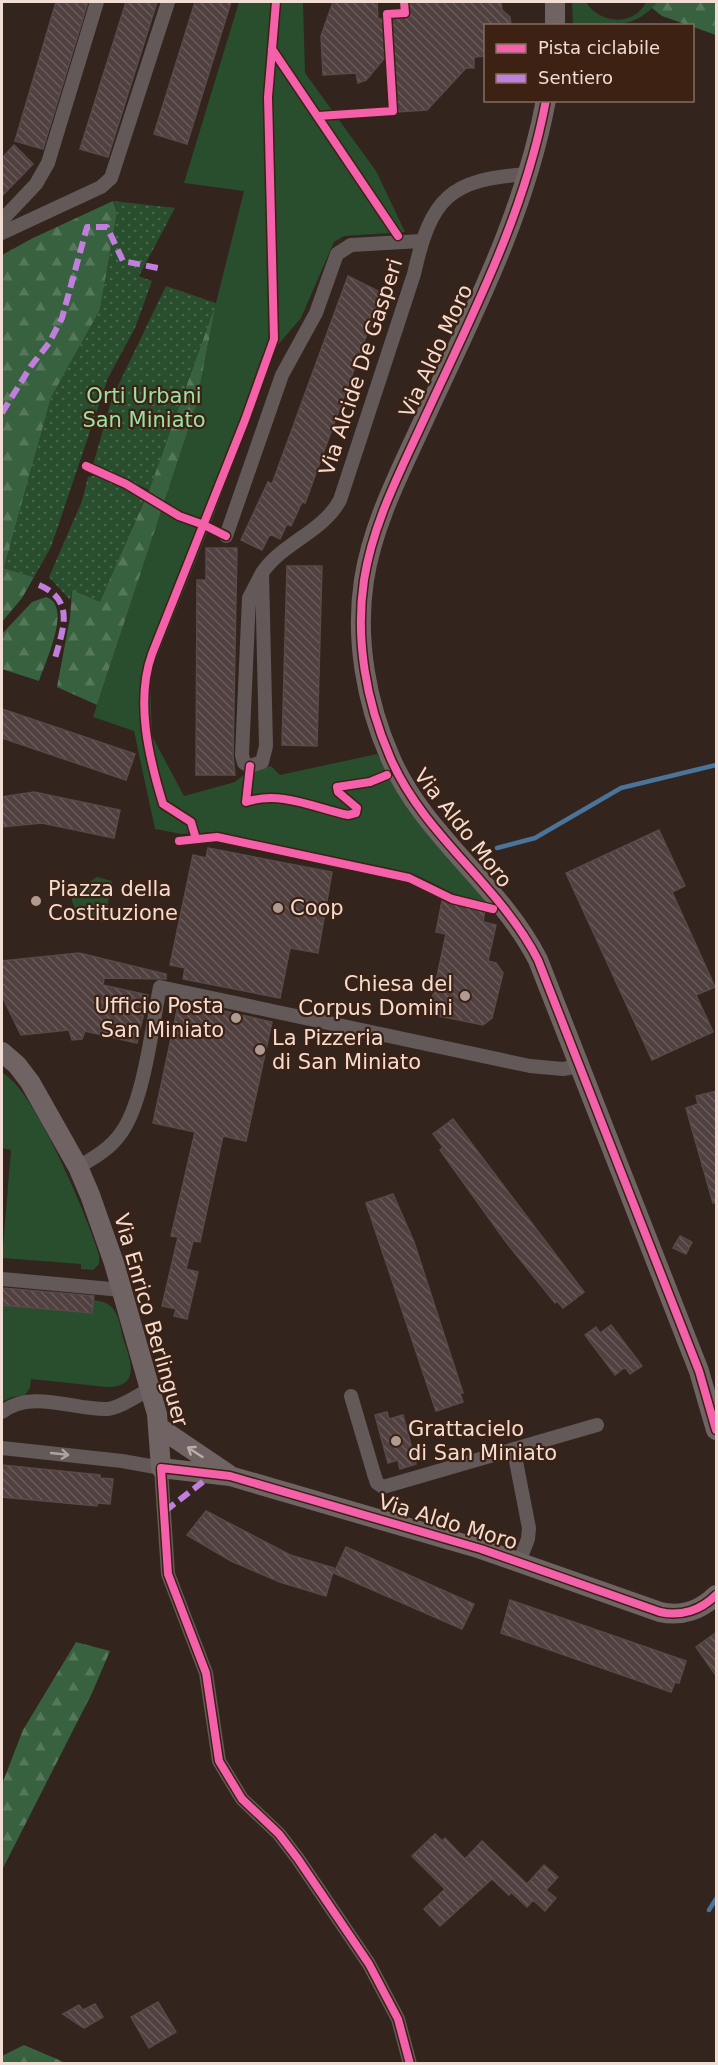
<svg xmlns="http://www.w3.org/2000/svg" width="718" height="2065" font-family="'DejaVu Sans',sans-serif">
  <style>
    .green { fill: #284e2e }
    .forest { fill: url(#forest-firs) }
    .garden { fill: url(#garden-dots) }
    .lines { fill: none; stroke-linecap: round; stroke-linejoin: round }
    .stream { stroke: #4b749a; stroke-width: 4.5 }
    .building { fill: url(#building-back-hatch); stroke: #574a49; stroke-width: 1.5 }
    .street { stroke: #635958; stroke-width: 14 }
    .secondary { stroke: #706364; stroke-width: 20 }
    .quiet { stroke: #c07fdc; stroke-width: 6; stroke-dasharray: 12 6; stroke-linecap: butt }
    .cycleway-casing { stroke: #3d2113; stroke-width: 11 }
    .cycleway { stroke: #f560ab; stroke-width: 8 }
    .oneway { stroke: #bdaca7 }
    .oneway2 { stroke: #b1a29c }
    .poi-dot { fill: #ae9c94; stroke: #3d2113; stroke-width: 2 }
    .labels { text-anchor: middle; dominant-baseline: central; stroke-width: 4.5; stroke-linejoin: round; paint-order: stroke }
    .street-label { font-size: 21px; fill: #f1ddd4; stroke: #3d2113 }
    .park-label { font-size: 21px; fill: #97e2a6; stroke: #3d2113 }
    .poi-label { font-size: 21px; fill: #f1ddd4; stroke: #3d2113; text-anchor: start }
  </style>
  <defs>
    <pattern id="forest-firs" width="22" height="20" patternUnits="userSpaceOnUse" patternTransform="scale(1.5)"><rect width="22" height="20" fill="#38613f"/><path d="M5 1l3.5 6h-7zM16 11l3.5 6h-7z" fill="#55775a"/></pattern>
    <pattern id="garden-dots" width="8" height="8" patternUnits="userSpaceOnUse" patternTransform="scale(1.5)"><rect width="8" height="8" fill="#284e2e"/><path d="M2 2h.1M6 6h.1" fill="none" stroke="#48674b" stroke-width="1.8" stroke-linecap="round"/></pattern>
    <pattern id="building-back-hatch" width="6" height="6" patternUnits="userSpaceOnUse" patternTransform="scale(1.5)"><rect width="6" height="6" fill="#504040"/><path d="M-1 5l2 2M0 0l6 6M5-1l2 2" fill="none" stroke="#6a5b5b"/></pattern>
  </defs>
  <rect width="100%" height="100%" fill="#33241d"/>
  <path class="green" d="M239 2H303L305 73 376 171 405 232 344 236 334 242 301 318 276 347 211 523 153 667 150 682 152 736 184 796 235 782 246 773 271 766 280 775 377 754 406 804 488 903 452 893 418 876 400 871 218 832 181 834 155 829 134 731 93 717 196 406 216 303 244 191 184 183Z
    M572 2H586C599 24 634 27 646 2H657C635 31 606 25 573 25Z
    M97 877 112 881 104 922C86 920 72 914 71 894Z
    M2 1073C33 1086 89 1220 99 1255V1264L93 1270 81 1269V1264L2 1258 11 1150 2 1148Z
    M93 1300C101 1301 110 1303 114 1310 119 1317 121 1329 123 1338 130 1359 142 1387 107 1387L31 1379 30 1388 24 1396 12 1397 2 1402V1305L92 1313Z"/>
  <path class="forest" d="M657 2H716V35L662 16 652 8Z
    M113 201 117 213 100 310 51 398 4 568 34 577 22 598 2 622V255L33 238Z
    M216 303 196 406 97 705 57 687 70 618 72 590 100 601 149 490Z
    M46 597C73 605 45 662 39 681L2 669V634L32 602Z
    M76 1642 110 1651 92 1693 2 1870V1784L23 1730Z
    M24 2045 66 2063H2V2056Z"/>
  <path class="garden" d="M113 201 175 208 139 276 152 281 135 328 108 378 51 547 34 577 4 568 51 398 100 310 117 213Z
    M166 286 216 303 149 490 93 465 112 398Z
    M98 475 145 498 100 602 72 590 70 600 49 577 82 501 88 477Z"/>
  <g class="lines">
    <path class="stream" d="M497 848 535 838 621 788 716 765
      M709 1910 716 1899"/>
  </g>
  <path class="building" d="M56 2H88L43 149 15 141Z
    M126 2H157L108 157 80 149Z
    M195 2H231L187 144 154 134Z
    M333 2H377L378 19 410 17 409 2H501L502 10 510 17 511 26H486L485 56 474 57V68H466L427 110 397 112 393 48 366 80 358 83 356 73 323 75 321 36Z
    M14 145 33 164 2 196V158Z
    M348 276 382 293 305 503 302 502 291 526 287 524 280 539 270 534 262 550 241 540 268 482 272 484Z
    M206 548H237L233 755 235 775H196L197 580H206Z
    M287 566H322L317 746 282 745Z
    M2 709 135 754 126 780 2 738Z
    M34 792 120 810 114 838 42 823 2 827V797Z
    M659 830 685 886 672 892 715 987 696 995 713 1032 652 1060 566 873Z
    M208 848 332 872 318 953 290 948 280 998 183 979 185 968 170 965 193 855 206 858Z
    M442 901 485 910 483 922 496 925 488 961 496 963 503 973 492 1018 483 1025 429 1014 446 934 436 932Z
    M79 953 166 974V979L104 978 103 985 148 995 137 1043 85 1031 82 1039 72 1040 69 1030 21 1035 2 996V961Z
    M179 1001 272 1022 246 1141 223 1136 200 1242 193 1241 186 1269 198 1272 187 1319 174 1316 176 1309 162 1306 178 1237 171 1236 195 1132 153 1123Z
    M717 1091V1203H713L686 1108 698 1104 696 1096Z
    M453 1119 584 1292 563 1308 557 1301 555 1303 506 1242 440 1150 443 1147 433 1134Z
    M393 1194 414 1242 463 1393H460L463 1402 436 1411 366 1203Z
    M680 1236 692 1242 686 1254 673 1248Z
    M2 1288 94 1296 92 1313 2 1305Z
    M611 1325 642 1366 630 1374 625 1367 615 1375 585 1335 596 1327 600 1333Z
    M387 1412 389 1419 403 1415 416 1464 400 1469 398 1460 388 1463 375 1415Z
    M2 1465 100 1475V1478L113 1479 110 1504 97 1503V1506L2 1497Z
    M206 1511 290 1555 334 1568 326 1596 280 1582 231 1561 187 1535Z
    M346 1547 474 1604 462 1629 334 1573Z
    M510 1600 686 1661 679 1683 675 1682 671 1692 501 1633Z
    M717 1632V1677L696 1647Z
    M435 1834 442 1841 445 1838 465 1859 482 1841 527 1884 544 1865 558 1877 546 1890 556 1898 545 1911 533 1900 527 1907 511 1892 509 1895 492 1879 440 1926 424 1909 445 1889 412 1856Z
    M158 2002 176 2032 149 2048 131 2017Z
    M95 2004 103 2017 84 2028 63 2014 79 2005 83 2010Z"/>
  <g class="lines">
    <path class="street" d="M2 220 36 184 48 163 97 2
      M2 233 101 187 111 178 168 2
      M226 536 282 375 316 313 337 254 351 245 421 241
      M262 573C282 543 323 532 340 500L414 274C431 198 449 179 529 174
      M262 573 266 746 262 762 250 766 244 763 242 755 249 598Z
      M78 1167C94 1158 111 1148 121 1133 144 1102 152 1026 160 987L530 1066 563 1069 579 1066
      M2 1279 122 1290
      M351 1396 374 1474 377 1483 383 1487 597 1425
      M2 1412C32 1389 73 1410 107 1409 120 1408 138 1395 150 1389
      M2 1448 122 1461 161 1468 168 1574 206 1673 219 1761 242 1799 279 1834 298 1859 369 1964 398 2019 410 2064
      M514 1451 529 1528 528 1539 519 1562"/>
    <path class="secondary" d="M555 26V2
      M546 100C525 213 473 313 426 415 402 468 373 522 364 580 355 639 366 702 390 757 423 835 500 885 538 960L699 1371 716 1430
      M2 1052 17 1065 30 1082 78 1167 90 1195 114 1263 157 1414 161 1468 230 1476 481 1549 660 1612C681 1617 701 1610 716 1595
      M160 1428 228 1474"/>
    <path class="quiet" d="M2 413 31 366 49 343 62 318 87 227H107L123 261 163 269
      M39 585C77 601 62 631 54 662
      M165 1511 204 1481"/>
    <defs>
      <path id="cycleway" d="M272 49 398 236
        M546 100C525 213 473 313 426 415 402 468 373 522 364 580 355 639 366 702 390 757 423 835 500 885 538 960L699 1371 716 1430
        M318 116 393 111 387 14 405 13 404 2
        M86 466 126 484 179 516 204 525 226 536
        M250 766 246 802C280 790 315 808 348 815L356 813 357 808 338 792 337 787 370 782 387 775
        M196 839 191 822 163 804C149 758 135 701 152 654L245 420 274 339 268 97 276 2
        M179 841 217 837 409 878 452 899 493 909
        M410 2064 398 2019 369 1964 298 1859 279 1834 242 1799 219 1761 206 1673 168 1574 161 1468 230 1476 481 1549 660 1612C681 1617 701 1610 716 1595"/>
    </defs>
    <use href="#cycleway" class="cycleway-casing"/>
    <use href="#cycleway" class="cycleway"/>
  </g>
  <defs><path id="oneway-shaft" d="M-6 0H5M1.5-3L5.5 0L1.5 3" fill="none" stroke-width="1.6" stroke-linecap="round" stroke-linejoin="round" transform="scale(1.5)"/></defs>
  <use class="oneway" href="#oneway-shaft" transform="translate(195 1452) rotate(-147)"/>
  <use class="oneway2" href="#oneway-shaft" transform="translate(60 1454) rotate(6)"/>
  <g class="poi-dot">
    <circle cx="36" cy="901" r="6"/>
    <circle cx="278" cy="908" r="6"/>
    <circle cx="465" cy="996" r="6"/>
    <circle cx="236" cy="1018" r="6"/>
    <circle cx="260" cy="1050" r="6"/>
    <circle cx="396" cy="1441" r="6"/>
  </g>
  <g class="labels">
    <g class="street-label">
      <text transform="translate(436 351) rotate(-65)">Via Aldo Moro</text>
      <text transform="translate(361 367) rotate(-72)">Via Alcide De Gasperi</text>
      <text transform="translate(463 828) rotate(52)">Via Aldo Moro</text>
      <text transform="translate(151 1320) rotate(74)">Via Enrico Berlinguer</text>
      <text transform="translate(448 1522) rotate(17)">Via Aldo Moro</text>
    </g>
    <g class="park-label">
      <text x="144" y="396">Orti Urbani<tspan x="144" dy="24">San Miniato</tspan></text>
    </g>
    <g class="poi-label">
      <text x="48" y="889">Piazza della<tspan x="48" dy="24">Costituzione</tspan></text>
      <text x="290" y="908">Coop</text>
      <text x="453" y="984" text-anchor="end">Chiesa del<tspan x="453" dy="24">Corpus Domini</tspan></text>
      <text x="224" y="1006" text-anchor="end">Ufficio Posta<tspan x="224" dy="24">San Miniato</tspan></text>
      <text x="272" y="1038">La Pizzeria<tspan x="272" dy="24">di San Miniato</tspan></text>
      <text x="408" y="1429">Grattacielo<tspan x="408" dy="24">di San Miniato</tspan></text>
    </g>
  </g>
  <rect width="718" height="2065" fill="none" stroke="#f1ddd4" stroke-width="6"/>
  <rect x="484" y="24" width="210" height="78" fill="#3d2113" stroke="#856c60" stroke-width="1.5"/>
  <rect x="496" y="44" width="30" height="9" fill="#f560ab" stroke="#856c60" stroke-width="1.5"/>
  <text x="538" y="54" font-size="18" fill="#f1ddd4">Pista ciclabile</text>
  <rect x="496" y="74" width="30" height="9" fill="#c07fdc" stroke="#856c60" stroke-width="1.5"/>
  <text x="538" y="84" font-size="18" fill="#f1ddd4">Sentiero</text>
</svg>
